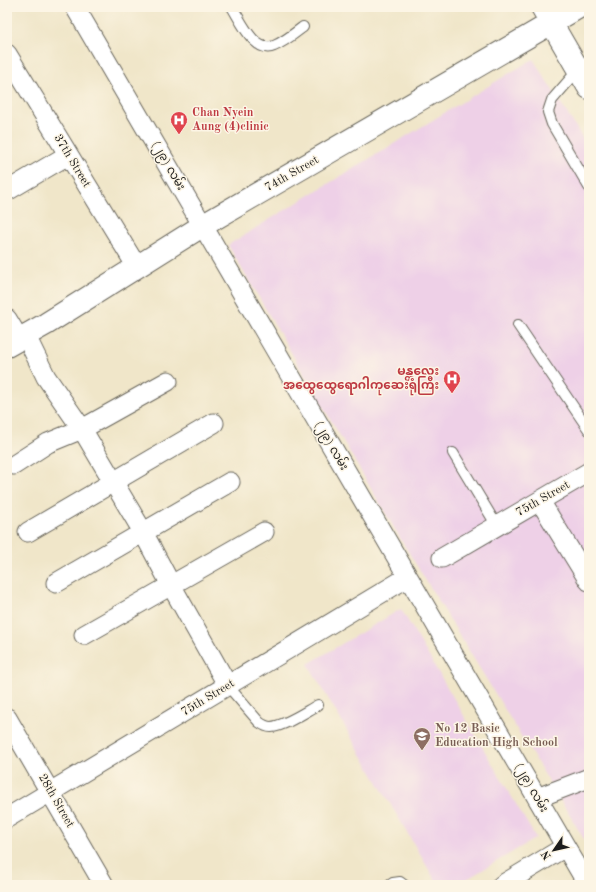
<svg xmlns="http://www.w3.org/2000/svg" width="596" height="892" font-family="'Old Standard TT','Noto Sans Myanmar',serif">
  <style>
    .built { fill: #eed0e7 }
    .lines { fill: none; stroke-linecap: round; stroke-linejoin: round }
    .lane-casing { stroke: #666359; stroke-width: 12 }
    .street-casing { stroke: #666359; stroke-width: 21 }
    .secondary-casing { stroke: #666359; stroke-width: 24 }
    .lane { stroke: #fff; stroke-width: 10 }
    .street { stroke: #fff; stroke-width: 19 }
    .secondary { stroke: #fff; stroke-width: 22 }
    .labels { text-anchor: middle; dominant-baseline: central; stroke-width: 3; stroke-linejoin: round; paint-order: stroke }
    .health-label { font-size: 12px; font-weight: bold; fill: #be3a42; stroke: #fcf5e5; text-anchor: start }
    .street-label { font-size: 12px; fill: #1c1c1c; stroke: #fcf5e5 }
    .education-label { font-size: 12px; font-weight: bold; fill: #785e54; stroke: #fcf5e5; text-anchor: start }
  </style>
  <rect width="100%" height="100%" fill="#fcf5e5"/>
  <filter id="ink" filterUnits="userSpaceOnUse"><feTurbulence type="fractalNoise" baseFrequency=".025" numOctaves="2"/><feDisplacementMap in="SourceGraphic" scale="8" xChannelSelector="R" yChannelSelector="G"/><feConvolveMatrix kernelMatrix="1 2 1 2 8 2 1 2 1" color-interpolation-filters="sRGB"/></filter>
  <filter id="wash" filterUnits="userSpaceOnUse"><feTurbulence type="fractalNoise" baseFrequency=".012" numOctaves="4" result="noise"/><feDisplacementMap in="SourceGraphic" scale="16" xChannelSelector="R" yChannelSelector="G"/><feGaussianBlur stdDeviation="0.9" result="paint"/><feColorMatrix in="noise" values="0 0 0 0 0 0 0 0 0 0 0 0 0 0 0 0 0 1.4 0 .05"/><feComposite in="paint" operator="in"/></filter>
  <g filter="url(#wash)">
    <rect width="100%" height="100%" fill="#f0e6c9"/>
    <path class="built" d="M533 59 589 148V847L403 543 228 245Z
      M401 609 536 838 457 885H438L308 664Z"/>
  </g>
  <g filter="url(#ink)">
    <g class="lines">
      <defs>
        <path id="lane" d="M232 7C240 19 255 55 274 46 284 42 294 34 303 27
          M578 70 552 100 548 112 552 124 589 187
          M518 325 589 430
          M453 453 497 526
          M228 686 259 722C263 725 266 727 271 727 285 726 305 712 318 705
          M390 885 393 883 400 882 404 885"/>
        <path id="street" d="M75 7 588 885
          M7 54 137 267
          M7 191 68 155
          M7 319 19 339
          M26 336 46 377 82 429 143 532 171 585 228 686
          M14 465 48 443 82 429 168 381
          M540 501 589 581
          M28 532 214 423
          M442 558 589 472
          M56 583 230 482
          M84 635 264 532
          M7 718 104 885
          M537 798 589 778
          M7 818 408 577
          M502 885 565 847"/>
        <path id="secondary" d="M542 7 589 88
          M7 346 46 324 202 226 579 7"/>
      </defs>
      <use href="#lane" class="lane-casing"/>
      <use href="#street" class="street-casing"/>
      <use href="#secondary" class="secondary-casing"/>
      <use href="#lane" class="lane"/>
      <use href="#street" class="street"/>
      <use href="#secondary" class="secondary"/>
    </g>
  </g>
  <defs>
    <symbol id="hospital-pin" viewBox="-11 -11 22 30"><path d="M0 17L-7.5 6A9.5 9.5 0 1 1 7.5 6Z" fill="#e0444e" stroke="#fcf5e5"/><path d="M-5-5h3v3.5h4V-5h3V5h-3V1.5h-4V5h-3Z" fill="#fff"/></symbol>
    <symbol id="school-pin" viewBox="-11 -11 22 30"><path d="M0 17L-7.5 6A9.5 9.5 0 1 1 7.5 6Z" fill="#8d6e63" stroke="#fcf5e5"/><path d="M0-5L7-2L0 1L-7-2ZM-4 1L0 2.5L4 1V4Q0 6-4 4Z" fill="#fff"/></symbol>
  </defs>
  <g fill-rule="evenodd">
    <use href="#hospital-pin" x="169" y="110" width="20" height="27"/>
    <use href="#hospital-pin" x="442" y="369" width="20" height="27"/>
    <use href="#school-pin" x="412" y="726" width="20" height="27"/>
  </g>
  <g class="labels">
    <g class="health-label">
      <text x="192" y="113">Chan Nyein<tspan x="192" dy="14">Aung (4)clinic</tspan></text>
      <text x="439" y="372" text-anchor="end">မန္တလေး<tspan x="439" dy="14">အထွေထွေရောဂါကုဆေးရုံကြီး</tspan></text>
    </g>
    <g class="street-label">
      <text transform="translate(72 161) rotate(59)">37th Street</text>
      <text transform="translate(168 166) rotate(60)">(၂၉) လမ်း</text>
      <text transform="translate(292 174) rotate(-30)">74th Street</text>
      <text transform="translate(331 446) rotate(60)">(၂၉) လမ်း</text>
      <text transform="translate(543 499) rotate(-30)">75th Street</text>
      <text transform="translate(208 698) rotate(-31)">75th Street</text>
      <text transform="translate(531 788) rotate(60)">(၂၉) လမ်း</text>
      <text transform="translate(56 801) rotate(60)">28th Street</text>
    </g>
    <g class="education-label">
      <text x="435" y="729">No 12 Basic<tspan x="435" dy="14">Education High School</tspan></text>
    </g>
  </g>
  <rect width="596" height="892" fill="none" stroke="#fcf5e5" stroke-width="24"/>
  <g transform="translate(554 850) rotate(236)" stroke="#fcf5e5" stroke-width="3" paint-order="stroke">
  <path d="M0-3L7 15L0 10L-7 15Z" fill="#1c1c1c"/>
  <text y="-6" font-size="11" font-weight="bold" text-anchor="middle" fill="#1c1c1c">N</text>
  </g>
</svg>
